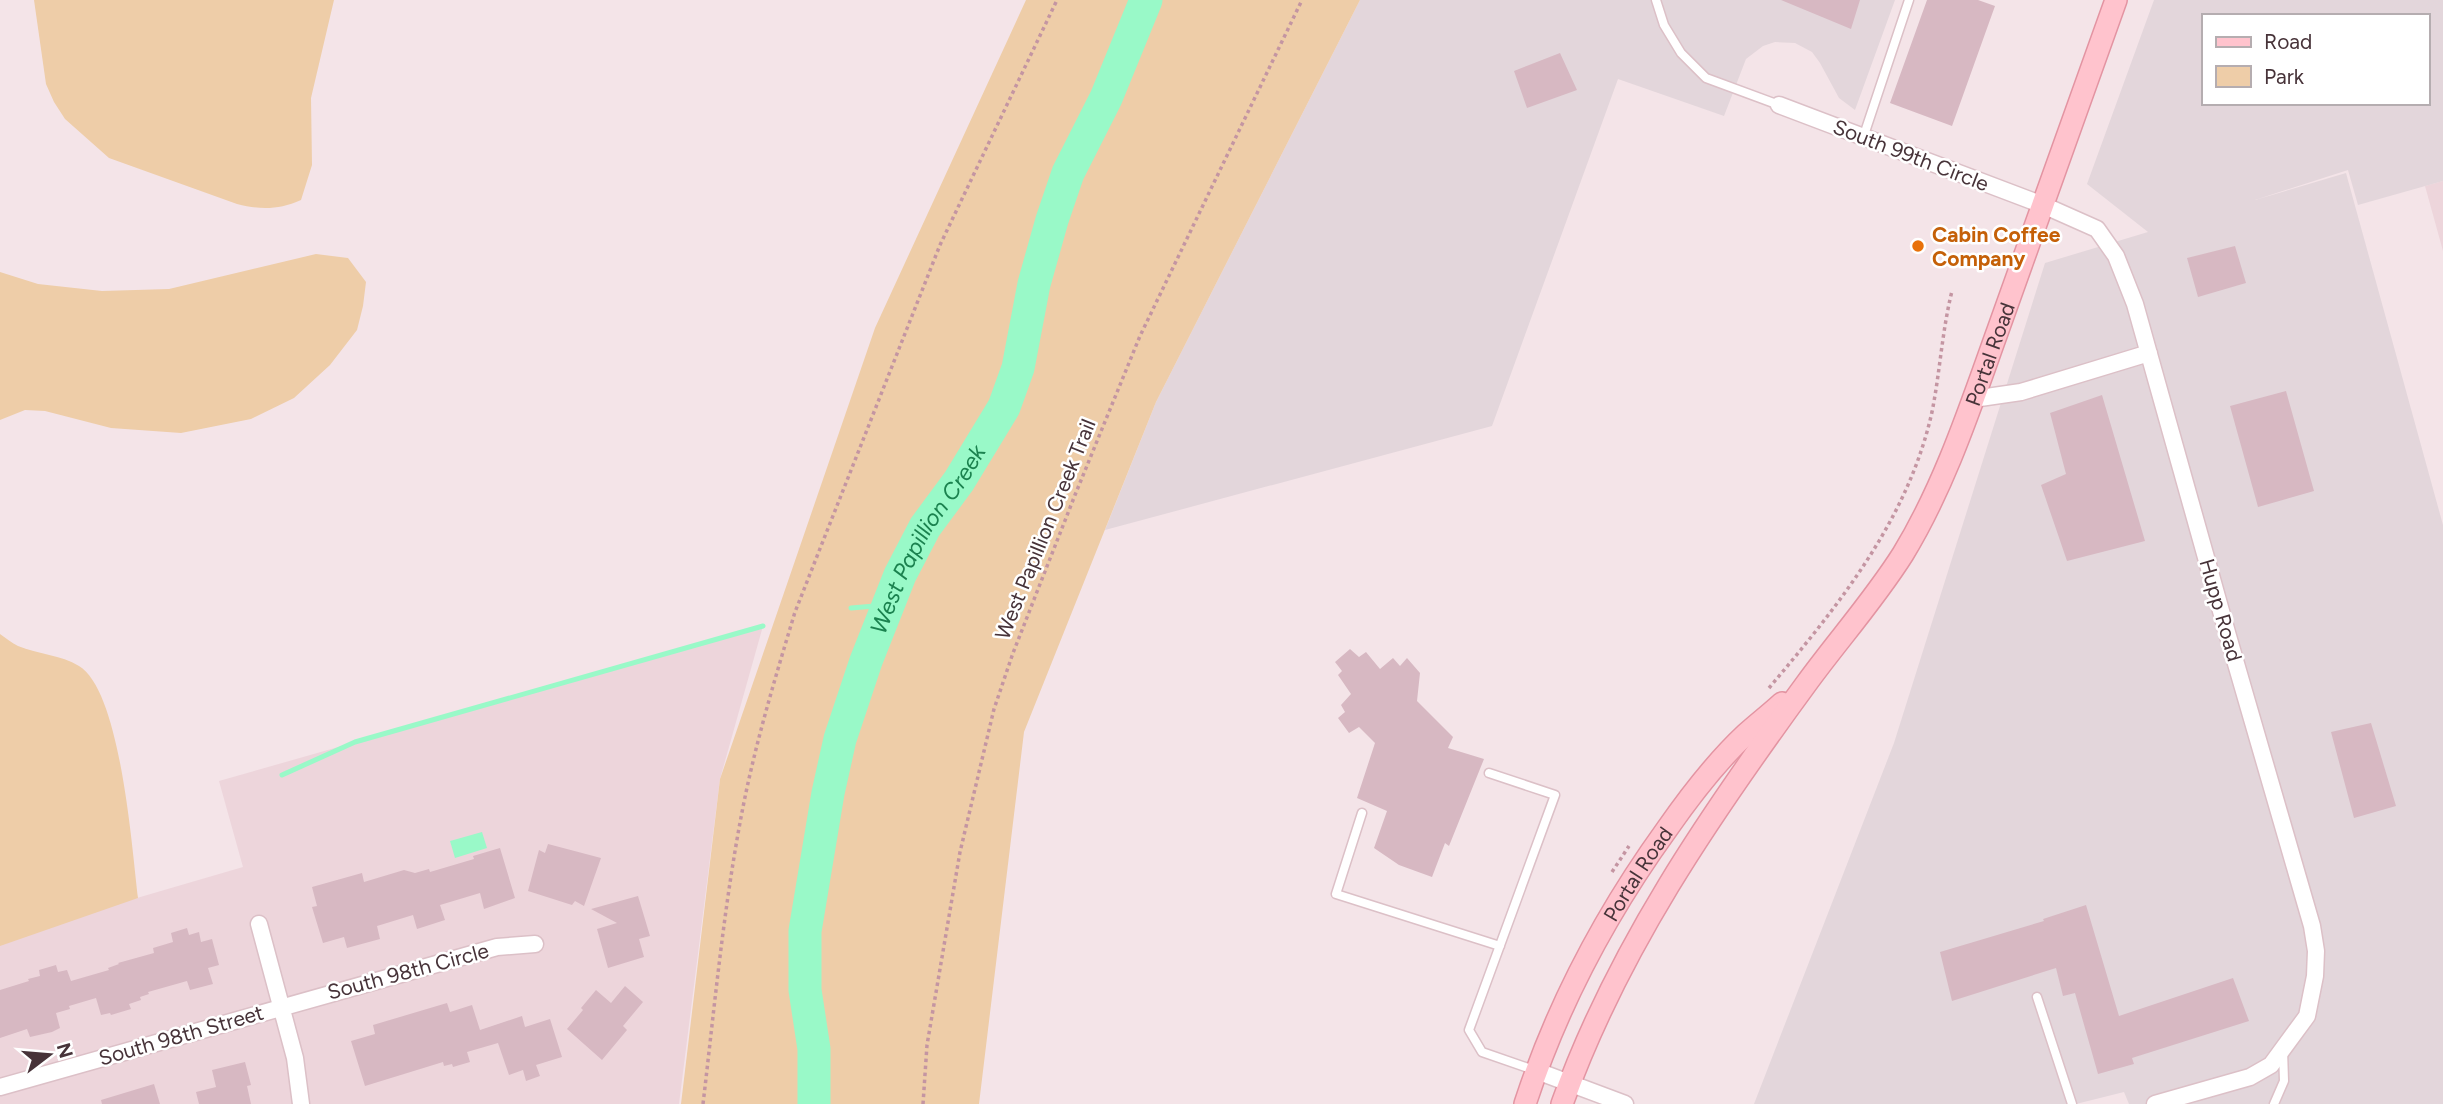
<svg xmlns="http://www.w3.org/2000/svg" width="2443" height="1104" font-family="Figtree,sans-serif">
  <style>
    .residential { fill: #edd5db }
    .industrial { fill: #e3d6db; fill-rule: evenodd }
    .green { fill: #eecda8 }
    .water { fill: #99f9c8 }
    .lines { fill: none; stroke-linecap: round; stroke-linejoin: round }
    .stream { stroke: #99f9c8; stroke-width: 5 }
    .river { stroke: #99f9c8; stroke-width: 33 }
    .building { fill: #d7b8c2 }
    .service-casing { stroke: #dcc0c7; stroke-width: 11 }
    .minor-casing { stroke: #dcc0c7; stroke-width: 19 }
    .secondary-casing { stroke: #e394a2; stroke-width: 24 }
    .path { stroke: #c495a2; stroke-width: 3.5; stroke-dasharray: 3.5 3.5; stroke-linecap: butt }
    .service { stroke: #fff; stroke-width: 8 }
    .minor { stroke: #fff; stroke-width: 16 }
    .secondary { stroke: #ffc3cd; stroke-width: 21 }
    .food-dot { fill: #e8710a; stroke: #fff; stroke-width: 2.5 }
    .labels { text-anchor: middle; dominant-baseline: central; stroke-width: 5; stroke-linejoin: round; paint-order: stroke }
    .street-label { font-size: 21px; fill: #473339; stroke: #fff }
    .food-label { font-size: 21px; font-weight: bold; fill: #c56008; stroke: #fff; text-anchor: start }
    .water-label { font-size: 23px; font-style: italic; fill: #1b824f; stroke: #fff }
  </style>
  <rect width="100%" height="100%" fill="#f4e4e8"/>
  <path class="residential" d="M2443 181V251L2425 186Z
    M763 626 720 779 679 1104H0V938L243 867 219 781Z"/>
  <path class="industrial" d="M1360 0H1895L1855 110 1839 98 1820 63 1812 52 1795 43 1775 42 1763 46 1746 59 1724 116 1618 79 1492 426 1105 530 1156 402Z
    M2154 0H2443V181L2358 205 2348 170 2255 200 2346 173 2443 525V1104H2129L2124 1092 2076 1104H1754L1894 743 2045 263 2148 232 2087 184ZM2203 16H2427V103H2203Z"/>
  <path class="green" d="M34 0H334L311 98 312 165 301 200C278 210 261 210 237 204L109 158 65 119 54 102 46 84Z
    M1026 0H1360L1156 402 1024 732 979 1104H681L720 779 875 328Z
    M316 254 348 258 366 282 363 306 357 330 330 365 294 398 251 419 181 433 111 428 45 411 25 410 0 420V272L38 284 102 291 169 289Z
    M0 634C6 638 12 643 18 646 38 654 61 655 79 666 121 691 132 850 138 898L0 946Z"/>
  <path class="water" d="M482 832 487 848 455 858 450 841Z"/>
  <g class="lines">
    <path class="stream" d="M851 608 887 605
      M282 775 355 742 763 626"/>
    <path class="river" id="s1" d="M814 1104V1049L805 990V931L828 793 840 739 866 661 900 575 925 527 959 481 1004 407 1018 368 1034 284 1052 220 1068 173 1106 98 1146 0"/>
  </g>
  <path class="building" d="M1781 0H1860L1851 29Z
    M1927 0H1978L1995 6 1952 126 1890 103Z
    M1560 53 1577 90 1527 108 1514 71Z
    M2235 246 2246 283 2198 297 2187 258Z
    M2286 391 2314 491 2258 507 2230 406Z
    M2102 395 2145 541 2067 561 2041 485 2066 474 2050 413Z
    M1350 649 1359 657 1366 652 1380 669 1393 658 1400 666 1407 658 1420 673 1417 701 1453 737 1448 748 1484 759 1449 846 1445 843 1432 877 1399 865 1374 848 1387 811 1357 798 1375 743 1359 727 1349 733 1338 718 1345 712 1341 705 1351 694 1338 675 1342 671 1335 662Z
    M2371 723 2396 806 2354 818 2331 732Z
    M548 844 601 858 584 906 575 901 572 905 528 891 539 850 545 853Z
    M500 848 515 898 484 909 480 893 440 905 445 920 417 929 413 915 377 926 380 939 347 948 344 937 323 943 312 907 317 906 312 887 362 873 364 882 404 870 415 873 429 869 430 872 474 859 473 856Z
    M638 896 650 936 639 939 644 957 608 968 597 929 617 923 591 909Z
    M2086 905 2119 1016 2233 978 2249 1021 2132 1058 2134 1064 2098 1074 2075 993 2063 996 2056 968 1952 1001 1940 952 2044 921 2043 919Z
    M187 928 189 935 199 932 201 942 212 939 219 965 208 968 213 984 190 990 187 981 148 992 149 994 140 997 141 1000 129 1004 131 1009 111 1015 110 1013 101 1015 96 998 69 1006 70 1009 56 1013 60 1028 52 1032 30 1037 27 1029 0 1038V990L29 981 28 979 40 976 39 970 56 965 58 972 67 970 71 981 109 970 108 968 119 964 118 963 154 953 153 948 173 942 171 933Z
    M625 986 643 1002 623 1026 627 1030 602 1060 567 1029 583 1010 581 1008 596 990 611 1003Z
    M447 1003 450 1012 472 1005 480 1030 522 1016 525 1027 550 1019 562 1057 536 1065 540 1076 526 1081 523 1070 509 1075 498 1043 467 1052 470 1062 453 1067 452 1064 444 1066 443 1062 365 1086 351 1041 375 1034 373 1025Z
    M245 1062 251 1085 247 1086 251 1104H199L196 1092 216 1087 212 1070Z
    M154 1084 160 1104H102L101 1100Z"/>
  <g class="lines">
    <defs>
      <path id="service" d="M1656 0 1664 25 1681 53 1706 78 1779 105
        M1863 138 1909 0
        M1489 773 1555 795 1469 1030 1482 1052 1534 1070
        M1362 813 1336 894 1500 946
        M2037 997 2072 1104
        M2274 1104 2284 1081 2283 1050"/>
      <path id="minor" d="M1779 105 2043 205 2097 229 2116 256 2135 304 2228 636 2312 926 2316 951 2315 976 2307 1016 2271 1065 2250 1077 2155 1104
        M1973 399 2021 392 2149 353
        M259 924 295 1058 301 1104
        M1537 1071 1625 1104
        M0 1087 497 947 535 944"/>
      <g id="secondary">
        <path id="s2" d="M1525 1104C1557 1006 1607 912 1667 829 1690 796 1716 762 1746 734 1757 724 1770 714 1782 703"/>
        <path id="s3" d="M1562 1104C1617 950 1710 815 1806 684 1838 640 1874 600 1903 554 1945 485 1971 405 1998 330 2038 220 2077 110 2116 0"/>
      </g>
    </defs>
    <use href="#service" class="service-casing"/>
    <use href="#minor" class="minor-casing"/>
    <use href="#secondary" class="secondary-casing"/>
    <path class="path" d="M1769 688C1838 606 1908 520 1932 412 1940 372 1942 331 1952 291
      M1612 872 1629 846
      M703 1104C715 1003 724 902 744 802 757 738 776 675 795 612L940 245 1057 0
      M923 1104 927 1045 960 852 994 709 1013 653 1075 495 1140 336 1302 0"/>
    <use href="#service" class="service"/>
    <use href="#minor" class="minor"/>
    <use href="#secondary" class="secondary"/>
  </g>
  <circle class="food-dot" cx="1918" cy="246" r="7"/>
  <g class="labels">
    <g class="street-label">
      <text transform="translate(1911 155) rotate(21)">South 99th Circle</text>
      <text stroke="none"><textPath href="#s3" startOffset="868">Portal Road</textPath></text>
      <text transform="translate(1045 529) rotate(-68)">West Papillion Creek Trail</text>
      <text transform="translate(2221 610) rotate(74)">Hupp Road</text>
      <text stroke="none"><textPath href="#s2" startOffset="257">Portal Road</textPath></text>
      <text transform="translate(408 971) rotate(-15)">South 98th Circle</text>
      <text transform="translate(181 1035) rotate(-16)">South 98th Street</text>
    </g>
    <g class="food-label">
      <text x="1932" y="234">Cabin Coffee<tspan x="1932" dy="24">Company</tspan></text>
    </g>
    <g class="water-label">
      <text stroke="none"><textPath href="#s1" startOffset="588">West Papillion Creek</textPath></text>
    </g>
  </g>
  <rect x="2202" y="14" width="228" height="91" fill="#ffffff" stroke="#b5adb0" stroke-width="2"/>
  <rect x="2216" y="37" width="35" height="10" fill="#ffc3cd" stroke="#b5adb0" stroke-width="2"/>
  <text x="2264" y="49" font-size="21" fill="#473339">Road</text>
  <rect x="2216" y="66" width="35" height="21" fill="#eecda8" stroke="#b5adb0" stroke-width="2"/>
  <text x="2264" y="84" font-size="21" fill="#473339">Park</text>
  <g transform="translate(49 1055) rotate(74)" stroke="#ffffff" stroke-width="5" paint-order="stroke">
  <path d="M0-5L12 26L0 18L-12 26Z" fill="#473339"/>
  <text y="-10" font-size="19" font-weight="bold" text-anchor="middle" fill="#473339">N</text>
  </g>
</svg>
